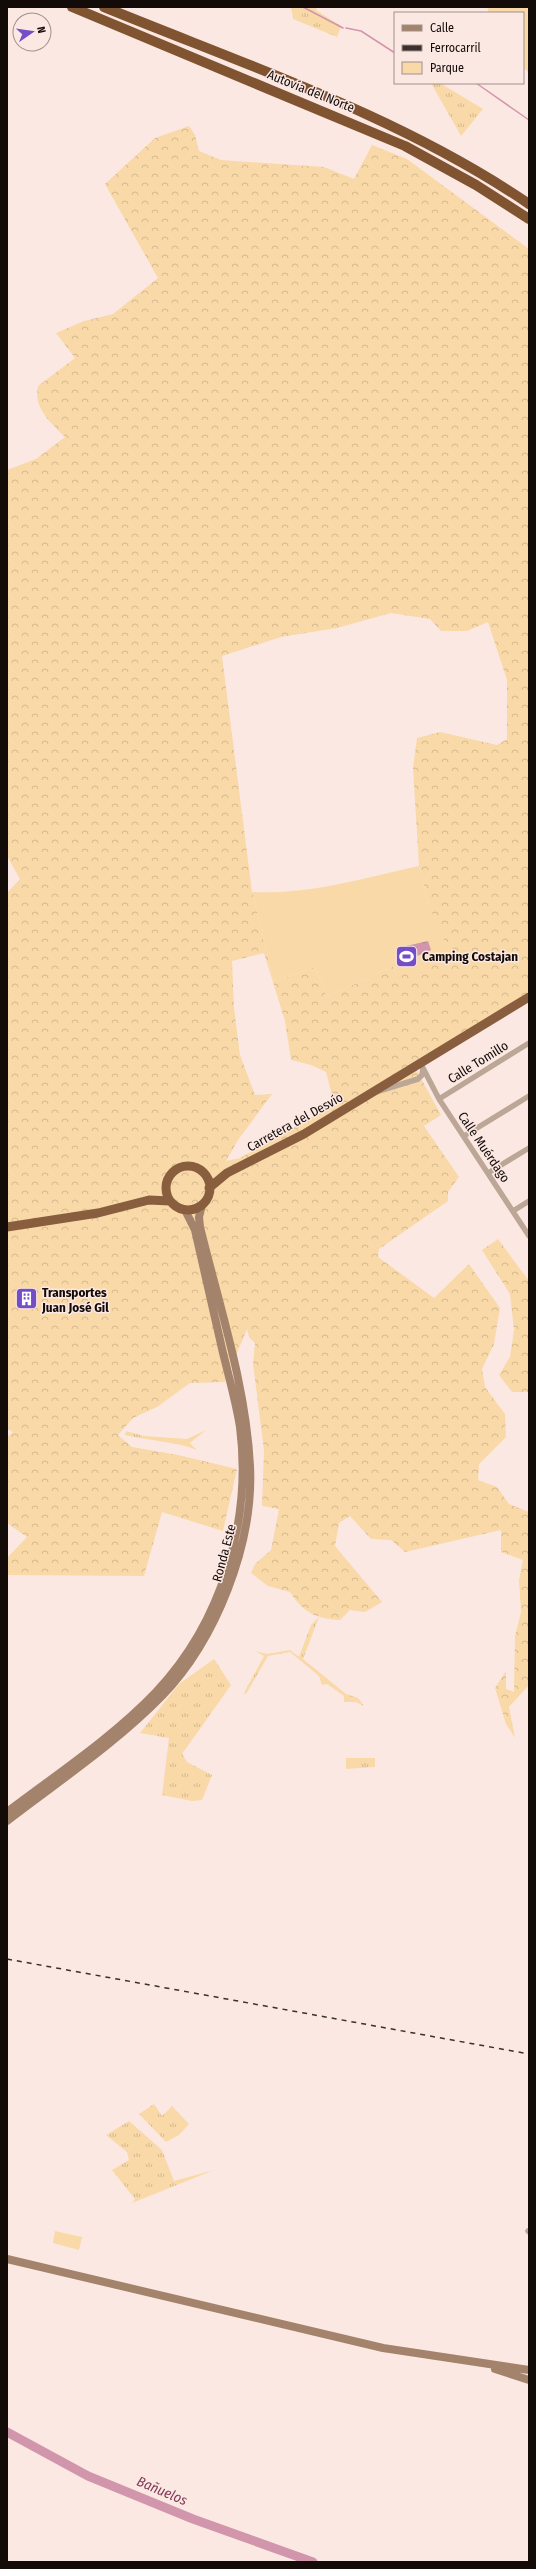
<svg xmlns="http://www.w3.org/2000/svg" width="536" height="2569" font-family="'Fira Sans Condensed',sans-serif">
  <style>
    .grass { fill: url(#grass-tufts) }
    .forest { fill: url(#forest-crowns); fill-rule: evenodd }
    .park { fill: #f9d9a7 }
    .water { fill: url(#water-ripples) }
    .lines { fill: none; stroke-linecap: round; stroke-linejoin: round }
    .stream { stroke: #d296ac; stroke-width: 1.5 }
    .river { stroke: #d296ac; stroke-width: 9 }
    .minor { stroke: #bca696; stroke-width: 5.5 }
    .secondary { stroke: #a3836b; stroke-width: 8 }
    .trunk { stroke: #885e3e; stroke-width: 9 }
    .motorway { stroke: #805431; stroke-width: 10 }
    .rail { stroke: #3a302d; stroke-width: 1.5; stroke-dasharray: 5 5; stroke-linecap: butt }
    .labels { text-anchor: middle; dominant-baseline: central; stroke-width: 3; stroke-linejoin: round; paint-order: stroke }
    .street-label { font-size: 13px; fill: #120b08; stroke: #fce8e3 }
    .poi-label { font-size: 13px; font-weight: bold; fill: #120b08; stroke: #fce8e3; text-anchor: start }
    .water-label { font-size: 14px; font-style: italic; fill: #813857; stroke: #fce8e3 }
  </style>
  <defs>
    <pattern id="grass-tufts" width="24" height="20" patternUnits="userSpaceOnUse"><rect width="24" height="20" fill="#f9d9a7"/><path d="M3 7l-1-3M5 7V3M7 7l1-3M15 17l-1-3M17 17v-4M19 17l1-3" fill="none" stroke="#d4b98e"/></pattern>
    <pattern id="forest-crowns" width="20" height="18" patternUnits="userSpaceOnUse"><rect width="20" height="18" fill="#f9d9a7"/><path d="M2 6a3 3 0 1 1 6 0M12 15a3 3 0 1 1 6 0" fill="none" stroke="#d4b98e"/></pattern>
    <pattern id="water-ripples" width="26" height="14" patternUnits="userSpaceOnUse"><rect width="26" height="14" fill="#d296ac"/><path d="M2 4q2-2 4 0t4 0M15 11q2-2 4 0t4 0" fill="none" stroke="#b38092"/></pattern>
  </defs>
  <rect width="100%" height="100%" fill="#fce8e3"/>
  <path class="grass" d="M291 7H317L316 10 341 26 337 37 293 19Z
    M487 7H529V73L523 67V13H489Z
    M431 83H440L483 109 461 136Z
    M206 1430 190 1443 197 1450C175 1441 149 1441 125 1435L126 1431 144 1436 187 1439Z
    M319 1617 303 1659 346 1694 358 1698 364 1706 356 1702H344V1696L327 1684 322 1685 319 1676 290 1652 268 1656 246 1694 244 1693 264 1656 255 1651 267 1654 290 1650 299 1657 311 1625Z
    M214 1659 231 1685 182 1754 187 1762 212 1775 202 1800 192 1801 162 1795 169 1738 140 1733 179 1684Z
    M346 1758H375V1767L346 1769Z
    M154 2104 162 2116 172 2106 189 2124 179 2135 166 2142 139 2114Z
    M129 2121 162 2150 174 2181 214 2170 132 2203 135 2199 112 2170 129 2160 127 2152 106 2135Z"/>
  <path class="forest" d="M189 126 195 135 199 151 221 160 324 167 354 179 372 145 407 159 529 249V996L411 1068 417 1071 441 1115 424 1126 459 1177 448 1192V1201L379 1249 378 1257 434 1298 469 1264 500 1308 494 1344 482 1369 485 1387 505 1414 506 1437 479 1464 478 1480 497 1487 509 1504 529 1512V1685L509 1707 515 1738 506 1724 495 1688 506 1671V1689L514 1692 515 1636 521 1612 519 1580 523 1560 501 1552V1530L405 1552 391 1540 371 1539 350 1516 339 1523 335 1546 382 1602 365 1612 350 1610 340 1620C316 1619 303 1612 290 1592L268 1586 251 1573 255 1564 271 1550 279 1509 262 1506 264 1450 253 1364 255 1343 249 1337 247 1329 225 1382 190 1383 157 1407 133 1418 118 1435 132 1447 178 1455 237 1469 223 1531 162 1512 144 1576 7 1575V1558L27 1537 7 1523V1437L13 1432 7 1429V1228L61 1215 7 1223V901L8 892 20 879 7 856V470L36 459 65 437C51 422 33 409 38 386L75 358 56 333 84 321 113 314 158 278 105 184 155 138ZM391 613 430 619 441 631H467L488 622 507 680V739L497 745 440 732 417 738 413 768 419 866 430 908 397 976 393 966 327 997 315 967 274 982 252 892 222 656 281 637 337 628ZM264 953 285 1021 291 1060 311 1065 326 1072 331 1091 329 1107 240 1158 226 1161 238 1140 272 1094 255 1095 240 1055 234 1008 232 961Z
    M498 1239 529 1281V1392H512L499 1375 510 1357 514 1330 510 1294 482 1250Z"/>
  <path class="park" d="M419 866 430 908 452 958 397 976 393 966 327 997 315 967 274 982 252 892C309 895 364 878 419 866Z
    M55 2231 82 2237 79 2250 53 2243Z"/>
  <path class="water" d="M428 941 431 950 400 963 396 952 406 946Z"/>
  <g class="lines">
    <path class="stream" d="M227 7H234
      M303 7 343 28
      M346 28 361 31 395 53
      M476 83 529 120"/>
    <path class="river" d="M7 2432 88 2476 193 2519 313 2562"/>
    <path class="minor" d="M423 1068 439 1099 529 1236
      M379 1091 418 1079 422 1075 423 1068
      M439 1099 529 1043
      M464 1136 529 1096
      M488 1173 529 1148
      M513 1211 529 1201
      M528 2231 529 2232"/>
    <path class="secondary" d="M7 1812C57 1774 112 1738 156 1692 222 1622 252 1521 240 1427 236 1402 229 1377 223 1353 214 1312 204 1271 195 1230L185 1210
      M7 1821C59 1781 116 1743 162 1696 216 1640 254 1544 250 1466 246 1385 219 1305 200 1227L199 1217 202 1205
      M7 2259 383 2348 529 2370
      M495 2369 529 2380"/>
    <path class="trunk" d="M166 1188a22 22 0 1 1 44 0a22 22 0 1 1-44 0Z
      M209 1188 227 1173 304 1134 529 997
      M7 1227 98 1213 149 1200 170 1201"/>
    <path class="motorway" d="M72 7 405 146 476 185 529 219
      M104 7C248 66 400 116 529 204"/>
    <path class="rail" d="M7 1959 529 2054"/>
  </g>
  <defs>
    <symbol id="stadium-square" viewBox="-11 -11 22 22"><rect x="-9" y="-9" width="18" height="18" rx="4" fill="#734ec7" stroke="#fce8e3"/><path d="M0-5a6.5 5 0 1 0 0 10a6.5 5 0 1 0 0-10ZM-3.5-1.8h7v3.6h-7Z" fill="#fff"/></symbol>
    <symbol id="building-square" viewBox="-11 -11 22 22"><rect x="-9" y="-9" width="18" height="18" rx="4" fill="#734ec7" stroke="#fce8e3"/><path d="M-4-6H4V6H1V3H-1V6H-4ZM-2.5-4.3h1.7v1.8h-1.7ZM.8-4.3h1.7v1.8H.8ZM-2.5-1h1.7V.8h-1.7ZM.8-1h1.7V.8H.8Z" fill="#fff"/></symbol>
  </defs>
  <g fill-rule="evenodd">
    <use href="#stadium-square" x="394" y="944" width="25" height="25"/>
    <use href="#building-square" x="14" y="1286" width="25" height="25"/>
  </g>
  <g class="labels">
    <g class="street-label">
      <text transform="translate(311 91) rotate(22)">Autovía del Norte</text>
      <text transform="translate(478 1062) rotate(-32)">Calle Tomillo</text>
      <text transform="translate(295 1122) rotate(-29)">Carretera del Desvío</text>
      <text transform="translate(484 1147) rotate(56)">Calle Muérdago</text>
      <text transform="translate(224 1553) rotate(-75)">Ronda Este</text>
    </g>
    <g class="poi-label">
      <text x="422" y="956">Camping Costajan</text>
      <text x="42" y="1292">Transportes<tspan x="42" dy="15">Juan José Gil</tspan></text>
    </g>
    <g class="water-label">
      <text transform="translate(162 2491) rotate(23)">Bañuelos</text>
    </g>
  </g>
  <rect width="536" height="2569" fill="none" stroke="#120b08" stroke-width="16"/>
  <rect x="394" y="12" width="130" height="72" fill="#fce8e3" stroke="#9e908b"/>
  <rect x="402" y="25" width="20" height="6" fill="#a3836b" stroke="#9e908b"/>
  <text x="430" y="32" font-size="12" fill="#120b08">Calle</text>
  <rect x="402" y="45" width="20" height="6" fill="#3a302d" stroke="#9e908b"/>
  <text x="430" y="52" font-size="12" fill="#120b08">Ferrocarril</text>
  <rect x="402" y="62" width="20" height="12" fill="#f9d9a7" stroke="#9e908b"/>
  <text x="430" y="72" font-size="12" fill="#120b08">Parque</text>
  <g transform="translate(32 32) rotate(77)"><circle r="19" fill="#fce8e3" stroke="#9e908b"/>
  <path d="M0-3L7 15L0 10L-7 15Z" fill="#734ec7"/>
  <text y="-6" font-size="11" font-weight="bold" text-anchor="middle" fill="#120b08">N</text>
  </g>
</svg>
